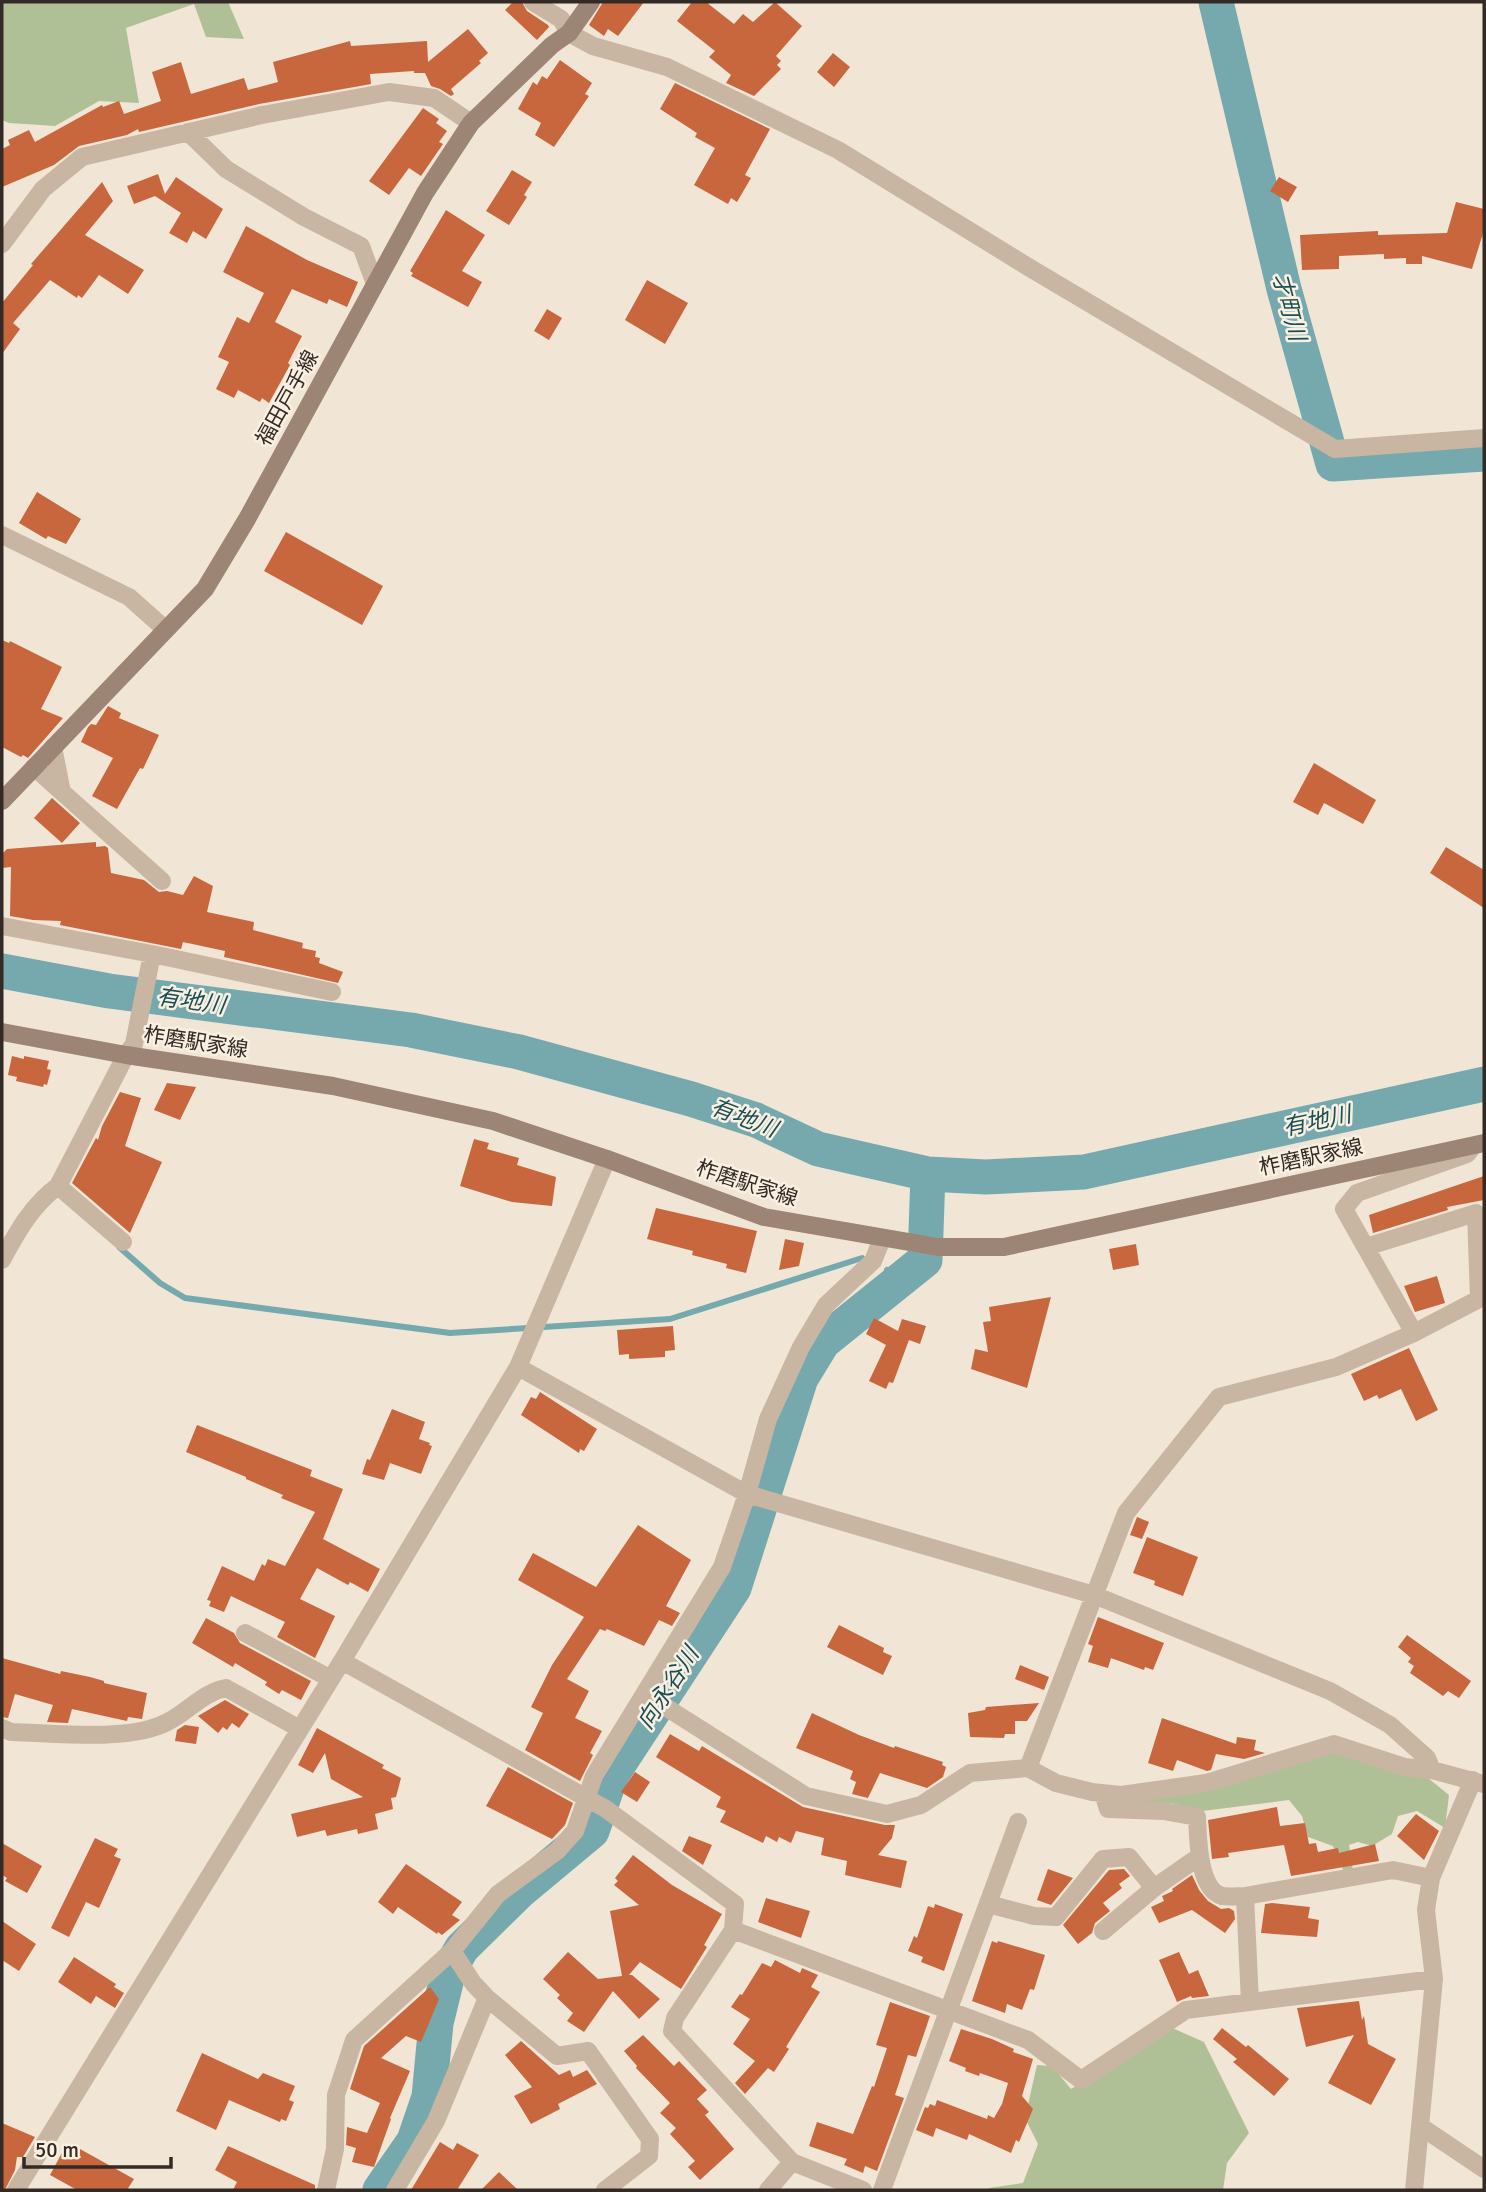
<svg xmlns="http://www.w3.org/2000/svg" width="1486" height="2192" font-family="Signika,'Noto Sans JP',sans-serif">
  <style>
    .green { fill: #b0c096 }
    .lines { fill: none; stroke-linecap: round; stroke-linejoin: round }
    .stream { stroke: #75a9ae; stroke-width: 6 }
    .river { stroke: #75a9ae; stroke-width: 35 }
    .building { fill: #c8663d }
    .minor { stroke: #c9b6a2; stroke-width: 18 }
    .secondary { stroke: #9c8574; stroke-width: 18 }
    .labels { text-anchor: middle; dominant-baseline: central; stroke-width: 5; stroke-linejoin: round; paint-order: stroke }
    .street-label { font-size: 21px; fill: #332a25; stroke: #f9f0e2 }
    .water-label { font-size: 23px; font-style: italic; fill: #1a4e55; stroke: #f9f0e2 }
  </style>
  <rect width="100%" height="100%" fill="#f1e6d6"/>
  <path class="green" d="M2 2H228L244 39 206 37 194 4 126 28 139 103 99 101 55 126 9 123 2 120Z
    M1334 1749 1428 1778 1449 1795 1445 1828 1417 1811 1398 1816 1392 1834 1372 1846 1358 1842 1349 1845 1353 1870 1344 1872 1333 1846 1308 1837 1302 1816 1289 1800 1203 1811 1170 1803 1119 1806Z
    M1170 2027 1204 2042 1249 2133 1227 2163 1223 2190H987L989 2188 1023 2183 1038 2144 1025 2118 1037 2065 1052 2066 1071 2089Z"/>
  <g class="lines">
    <path class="stream" d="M119 1247 160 1283 185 1298 450 1333 670 1319 862 1258
      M887 1270 898 1282"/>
    <path class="river" d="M1216 2 1284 289 1333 464 1484 454
      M2 971 109 991 411 1030 519 1052 691 1099 756 1120 818 1149 928 1174 986 1177 1084 1172 1484 1084
      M380 2190 414 2141 429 2097 436 2023 449 1970 462 1948 520 1891 592 1831 611 1776 734 1588 801 1378 823 1342 925 1260 928 1174"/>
  </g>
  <path class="building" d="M513 2H522L527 11 548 25 549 27 537 40 505 10Z
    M603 2H644L618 36 608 29 604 36 589 25Z
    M692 2H706L734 24 743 14 753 22 775 2 802 26 776 56 781 61 777 65 781 69 754 96 726 83 731 75 709 57 715 51 677 21Z
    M468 29 488 53 479 61 481 63 451 89 454 94 451 96 440 89 431 86 425 73H414V71L370 74 371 84 259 104 139 132 138 129 127 135 79 146 54 165 2 187V149L10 145 8 140 29 130 35 142 102 105 103 107 119 101 124 114 161 101 152 72 181 62 191 94 244 78 248 90 278 82 273 62 350 41 351 46 427 41 428 62Z
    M833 53 850 67 834 87 817 72Z
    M560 60 592 83 585 94 589 96 554 147 535 135 541 123 518 109 533 82 537 85 542 76 547 79Z
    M675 83 770 129 745 175 751 178 737 202 731 198 728 204 694 185 715 148 695 137 697 133 660 109Z
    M423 108 439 119 436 123 447 131 439 142 443 144 421 176 409 168 389 195 369 181Z
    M512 170 532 182 524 195 527 197 509 225 486 211Z
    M158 174 165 194 176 177 223 209 206 239 193 231 187 243 169 233 181 213 155 196 134 204 127 186Z
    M1279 177 1297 187 1288 202 1270 191Z
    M102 182 113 201 85 235 144 270 128 294 99 275 82 298 78 295 77 298 50 280 13 323 20 329 2 354V303L33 265 31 264Z
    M1456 202 1484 209V230L1472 269 1422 256V264H1406V258L1384 259V254L1339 256V269L1302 270 1300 235 1378 231V235L1447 233Z
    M446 210 485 235 462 271 482 282 468 307 411 276 413 273 410 271Z
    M246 226 307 260 358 282 347 307 329 299 327 304 292 289 275 322 302 336 288 363 290 365 269 403 262 398 260 402 238 390 234 398 216 389 229 362 218 357 237 317 249 323 264 293 223 272Z
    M647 280 688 303 665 344 625 320Z
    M547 309 562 318 549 340 534 331Z
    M37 492 81 519 66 544 48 536 46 539 19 523Z
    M286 532 383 586 362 625 264 571Z
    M2 640 9 643 10 641 62 667 41 709 63 718 28 758 23 755 21 757 2 747Z
    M108 706 121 713 119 718 159 735 143 769 140 768 117 809 92 796 113 758 81 742 88 727 91 724 96 725Z
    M1314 763 1376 800 1363 824 1324 803 1318 815 1293 802Z
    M52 798 80 823 62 843 34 818Z
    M96 842V847L105 846 108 848 111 873 144 880 159 892 167 891 183 895 194 876 213 886 207 912 254 922 253 930 303 943 302 948 316 951 315 957 320 958 319 963 343 972 338 983 224 957 225 951 183 942 181 949 60 925 61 921 33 920 10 916 11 867 2 868V854L7 849Z
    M1446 847 1484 870V908L1430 873Z
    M12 1056 24 1059V1056L49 1061 47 1069 51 1070 47 1085 44 1084 43 1087 16 1081 17 1077 8 1075Z
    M167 1083 196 1087 180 1120 154 1110Z
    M120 1092 141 1098 125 1146 162 1162 130 1233 72 1183 96 1138 98 1140 102 1126Z
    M474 1139 489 1143 487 1149 519 1158 517 1165 556 1177 552 1206 512 1202 460 1186Z
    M1484 1176V1200L1447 1207 1448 1210 1373 1233 1369 1215Z
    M656 1208 757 1231 746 1273 726 1268 727 1264 692 1255 693 1251 647 1239Z
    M785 1239 804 1243 799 1266 779 1270Z
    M1136 1244 1139 1265 1113 1270 1109 1249Z
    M1437 1276 1445 1303 1415 1312 1404 1286Z
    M1051 1297 1027 1388 971 1369 975 1349 988 1352 983 1322 991 1321 989 1307Z
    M874 1318 898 1331 902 1319 926 1326 920 1344 909 1340 893 1383 889 1382 886 1389 869 1381 886 1345 866 1334Z
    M673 1326 675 1350 665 1351V1357L629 1359V1354L619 1355 617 1330Z
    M1409 1348 1438 1410 1416 1421 1401 1389 1379 1399 1377 1395 1364 1401 1351 1374Z
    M540 1392 597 1429 584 1451 580 1449 579 1453 521 1415 531 1397 536 1399Z
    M392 1409 425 1422 419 1439 430 1443 429 1445 432 1446 421 1474 390 1463 384 1480 362 1474 367 1459 370 1460Z
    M197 1425 312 1470 310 1476 343 1489 323 1539 380 1569 368 1592 350 1582 348 1585 317 1568 300 1599 335 1616 315 1658 277 1637 285 1622 231 1596 224 1612 209 1606 211 1601 207 1600 222 1566 254 1581 262 1564 265 1566 268 1559 285 1566 315 1512 281 1498 283 1495 246 1479V1477L186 1452Z
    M1137 1517 1149 1522 1142 1539 1130 1535Z
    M638 1525 691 1560 666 1606 680 1613 672 1626 659 1620 644 1646 607 1629 605 1631 600 1629 567 1679 589 1691 575 1718 602 1731 590 1753 593 1755 580 1781 525 1750 543 1713 531 1707 552 1665 584 1617 518 1580 533 1553 596 1587Z
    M1147 1537 1198 1557 1183 1596 1154 1585 1155 1581 1133 1573Z
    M1098 1617 1164 1643 1153 1670 1145 1667 1144 1670 1111 1658 1108 1668 1088 1662 1093 1646 1088 1644Z
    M206 1618 234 1633 240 1643 311 1681 301 1700 282 1690 279 1694 265 1685 267 1682 235 1663 233 1667 192 1643Z
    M839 1625 884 1648 883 1652 892 1656 883 1675 827 1647Z
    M1407 1635 1471 1681 1459 1698 1448 1691 1443 1696 1410 1673 1414 1666 1408 1662 1411 1658 1398 1647Z
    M2 1658 60 1674 61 1671 90 1677 104 1681V1683L147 1693 142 1719 128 1717 127 1721 72 1709 68 1723 47 1722 53 1705 15 1694 8 1718 2 1717Z
    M1020 1665 1049 1677 1044 1690 1015 1679Z
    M225 1700 249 1714 239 1728 232 1723 227 1730 223 1727 218 1733 198 1716Z
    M1039 1703 1027 1721H1015V1734H1005L1004 1738 970 1737 968 1713 985 1710 986 1707Z
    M812 1713 859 1735 894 1748 895 1746 943 1762 942 1765 946 1767 943 1777 927 1788 880 1773 868 1798 852 1794 856 1782 850 1779 853 1771 796 1748Z
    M1162 1718 1236 1744 1237 1737 1256 1740 1254 1750 1265 1753 1244 1759 1216 1754 1211 1770 1207 1771 1177 1760 1173 1771 1148 1763Z
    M185 1725 199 1727 196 1744 175 1741 177 1730Z
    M317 1728 384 1765 382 1768 401 1778 396 1797 391 1798 393 1809 375 1814 378 1829 358 1834 357 1829 327 1836 325 1830 297 1837 291 1814 363 1797 331 1779 325 1753 313 1773 298 1765Z
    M670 1734 699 1751 702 1746 803 1807 885 1825H895L892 1838 878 1855 907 1861 901 1888 845 1875 847 1861 821 1855 824 1838 796 1831 791 1843 779 1837 777 1842 766 1836 763 1843 720 1822 726 1811 716 1807 721 1797 656 1757Z
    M508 1767 573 1803 565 1825 552 1839 486 1806Z
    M635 1772 650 1782 637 1802 621 1792Z
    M1277 1807 1280 1826 1305 1823 1309 1844 1316 1843 1318 1852 1338 1848 1339 1853 1375 1844 1379 1861 1291 1876 1284 1845 1228 1853 1229 1857 1212 1859 1208 1820Z
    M1416 1814 1439 1831 1424 1860 1397 1836Z
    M689 1836 712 1845 703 1865 682 1851Z
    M95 1838 118 1849 114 1856 121 1859 99 1908 86 1902 69 1937 51 1928Z
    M2 1843 42 1866 27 1893 5 1881 7 1878 2 1875Z
    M633 1855 672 1885 722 1914 704 1945 707 1947 681 1989 640 1962 629 1975H632L660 1999 639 2019 613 1991 584 2032 567 2021 573 2013 557 1998 560 1995 543 1979 568 1952 598 1979 622 1976 610 1911 639 1905 614 1885 618 1881 615 1878Z
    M406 1864 462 1902 452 1915 460 1920 442 1935 438 1932 437 1934 398 1907 393 1914 378 1902Z
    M1048 1869 1073 1878 1051 1905 1037 1900Z
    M1124 1869 1130 1876 1119 1884 1122 1888 1103 1903 1110 1911 1095 1923 1092 1933 1078 1944 1063 1925 1109 1870Z
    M1192 1875 1199 1890 1208 1901 1221 1909 1229 1908 1234 1911 1235 1919 1225 1933 1192 1910 1159 1923 1151 1907 1164 1901 1162 1896 1173 1891 1172 1889Z
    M766 1898 810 1911 801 1938 758 1922Z
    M1272 1903 1310 1907 1308 1918 1319 1920 1317 1937 1261 1933 1265 1904Z
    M935 1904 963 1914 944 1971 921 1962 923 1957 908 1951 914 1936 917 1938 928 1906 934 1908Z
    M2 1921 36 1944 19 1971 2 1960Z
    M992 1941 997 1943 998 1941 1045 1955 1034 1990 1030 1989 1022 2010 1007 2004 1005 2013 972 2001Z
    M1179 1952 1189 1974 1198 1970 1209 1996 1192 1998 1191 1996 1177 2002 1159 1960Z
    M74 1957 116 1984 114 1987 124 1993 115 2008 96 1996 91 2004 58 1982Z
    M775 1960 800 1973 802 1968 818 1975 811 1987 820 1992 786 2047 789 2049 774 2072 768 2068 745 2094 735 2083 755 2061 733 2044 750 2019 731 2007 740 1994 742 1995 762 1963 771 1967Z
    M430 1987 439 1999 421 2042 406 2036 381 2058 410 2071 390 2118 391 2119 374 2167 352 2162 356 2148 346 2145 347 2127 367 2133 380 2103 350 2089 364 2046Z
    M1359 2001 1362 2020 1364 2016 1368 2044 1396 2059 1371 2105 1328 2083 1354 2035 1306 2047 1297 2008Z
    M890 2002 930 2016 916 2057 908 2055 895 2095 904 2098 877 2171 865 2166 863 2173 844 2165 847 2159 809 2146 817 2122 853 2134 872 2086 874 2087 887 2048 876 2045Z
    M1222 2028 1246 2047 1248 2045 1289 2079 1274 2096 1233 2062 1237 2059 1213 2039Z
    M961 2029 992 2039 1014 2049 1013 2052 1033 2059 1022 2096 1033 2109 1019 2142 1016 2140 1011 2153 969 2134 967 2140 936 2128 933 2137 916 2130 925 2107 928 2108 930 2104 935 2106 937 2100 987 2119 988 2115 994 2118 1002 2104 1008 2083 980 2073 979 2076 965 2071 966 2068 949 2061Z
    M643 2035 674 2066 679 2061 707 2090 697 2099 709 2112 705 2115 734 2149 700 2180 688 2167 695 2161 670 2134 676 2128 660 2113 670 2103 636 2068 637 2066 624 2051Z
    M521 2041 559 2075 570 2070 573 2077 587 2070 597 2084 558 2104 560 2109 531 2124 514 2096 532 2087 505 2055Z
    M202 2053 258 2079 263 2073 295 2086 289 2100 294 2102 286 2121 281 2119 280 2122 229 2100 216 2130 176 2111Z
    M2 2123 35 2137 23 2157H17L15 2170 5 2190H2Z
    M440 2142 453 2150 457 2143 479 2155 457 2190H411Z
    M228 2146 315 2185V2190H233L237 2182 215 2170Z
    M64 2149 76 2155 80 2149 134 2179 127 2190H77L50 2175Z
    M499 2172 518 2190H481Z"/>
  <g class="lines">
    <path class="minor" d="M533 2 561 19 569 33 593 46 667 67 838 150 1030 268 1335 449 1484 438
      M188 132 226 169 304 217 361 246 375 284
      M2 244 43 189 82 157 262 115 389 92 434 98 471 123
      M2 535 129 597 165 629
      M53 747 62 792 162 881
      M34 767 62 792
      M2 926 152 954 332 992
      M123 1242 58 1186 126 1055 134 1044 152 954
      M2 1260C17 1232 32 1205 58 1186
      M1414 1333 1344 1209 1357 1193 1467 1154 1473 1146
      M518 1367 747 1494 1094 1595 1330 1691 1390 1725 1427 1758 1432 1770
      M245 1633 331 1679
      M342 1661 606 1809 735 1904 733 1930 675 2018 672 2031 792 2162 863 2190
      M645 1694 806 1796 887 1814 921 1805 970 1773 1028 1768 1126 1513 1219 1397 1336 1367 1414 1333 1479 1299 1476 1213 1366 1247
      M2 1728 11 1732C55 1733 122 1741 161 1725 185 1716 200 1693 226 1688L300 1729
      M1028 1768 1056 1783 1092 1792 1121 1795 1206 1783 1334 1744 1405 1767 1432 1770 1484 1784
      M1103 1793 1108 1809 1163 1811 1197 1817C1198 1838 1198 1889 1222 1896 1229 1897 1238 1896 1245 1896L1250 2002
      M1245 1896 1393 1870 1431 1878
      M988 1904 1034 1916 1056 1917 1103 1859 1129 1857 1154 1888
      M733 1930 1028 2040 1081 2080 1186 2010 1434 1979
      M1103 1931 1154 1888 1200 1856
      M452 1951 473 1983 487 1998 557 2056 588 2051 650 2139 649 2156 605 2190
      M1420 2126 1484 2169
      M16 2190 342 1661 518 1367 607 1159
      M326 2190 335 2149 336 2095 354 2040 452 1951 498 1894 557 1851 575 1831 594 1776 722 1567 747 1494 768 1419 801 1347 826 1305 873 1261 882 1239
      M395 2190 436 2121 487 1998
      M768 2190 792 2162
      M882 2190 1018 1822
      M1414 2190 1434 1979 1426 1910 1431 1878 1473 1780"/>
    <path class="secondary" d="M2 801 205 589 247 519 425 193 471 123 552 45 569 33 591 2
      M2 1032 126 1055 333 1086 493 1121 607 1159 764 1217 938 1247H1004L1484 1143"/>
  </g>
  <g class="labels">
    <g class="street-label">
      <text transform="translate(287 398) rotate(-61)">福田戸手線</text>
      <text transform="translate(196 1042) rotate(9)">柞磨駅家線</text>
      <text transform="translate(1311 1157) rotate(-12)">柞磨駅家線</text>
      <text transform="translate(747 1183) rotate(18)">柞磨駅家線</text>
    </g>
    <g class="water-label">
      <text transform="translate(1289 307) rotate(75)">才町川</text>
      <text transform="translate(191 1001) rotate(8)">有地川</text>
      <text transform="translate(744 1118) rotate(21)">有地川</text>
      <text transform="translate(1317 1121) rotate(-12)">有地川</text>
      <text transform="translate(668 1688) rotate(-57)">向永谷川</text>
    </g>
  </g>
  <rect width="1486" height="2192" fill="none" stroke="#332a25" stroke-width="7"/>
  <path d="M24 2157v10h147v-10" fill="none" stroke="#332a25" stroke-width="3.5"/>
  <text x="35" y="2157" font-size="21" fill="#332a25" stroke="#f9f0e2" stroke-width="5" paint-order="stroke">50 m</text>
</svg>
